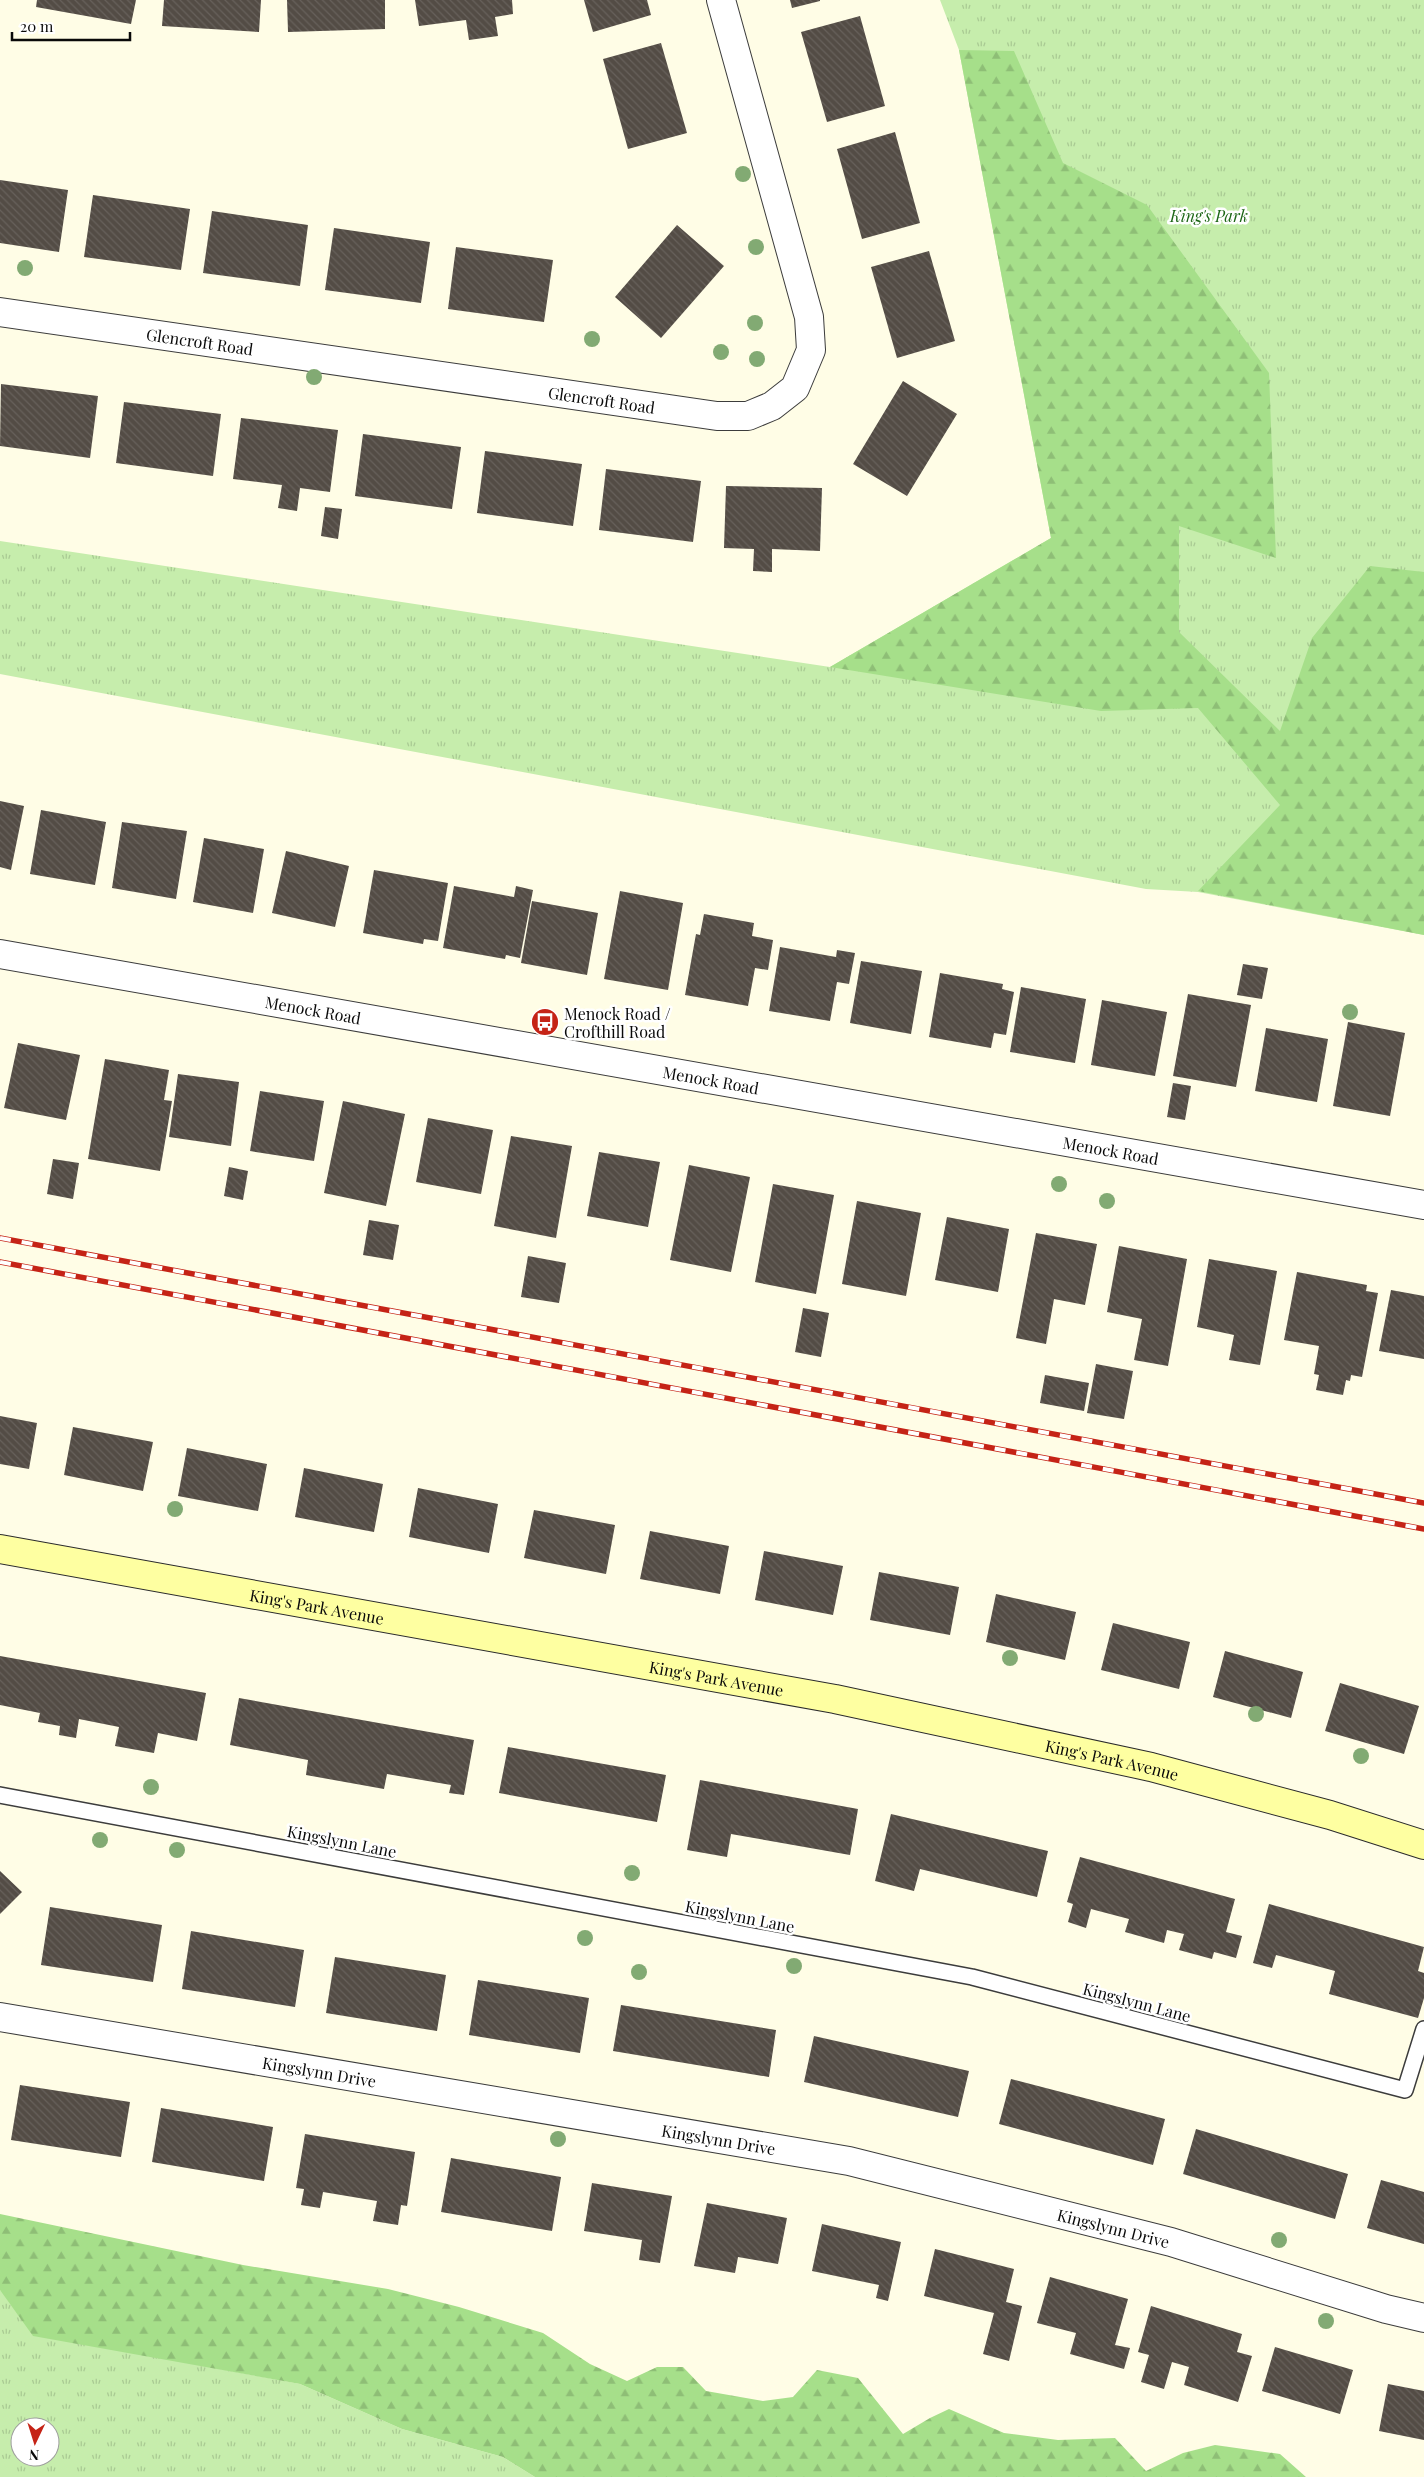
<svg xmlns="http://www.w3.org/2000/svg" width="1424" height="2477" font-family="'Playfair Display',serif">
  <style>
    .grass { fill: url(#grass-tufts); fill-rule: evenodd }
    .forest { fill: url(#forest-firs) }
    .building { fill: url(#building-back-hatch) }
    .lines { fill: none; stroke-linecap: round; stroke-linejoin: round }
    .service-casing { stroke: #3c3c3c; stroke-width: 18 }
    .minor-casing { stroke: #3c3c3c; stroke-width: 30 }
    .tertiary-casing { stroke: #3c3c3c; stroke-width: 30 }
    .secondary-casing { stroke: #2b2b2b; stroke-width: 30 }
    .service { stroke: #fff; stroke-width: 15 }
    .minor { stroke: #fff; stroke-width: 28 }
    .tertiary { stroke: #fff; stroke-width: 28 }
    .secondary { stroke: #feffa1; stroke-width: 28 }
    .rail-casing { stroke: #c52316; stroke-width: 5.5 }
    .rail { stroke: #fff; stroke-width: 4; stroke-dasharray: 11; stroke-linecap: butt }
    .tree { fill: #82aa73 }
    .labels { text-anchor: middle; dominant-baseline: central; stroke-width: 5; stroke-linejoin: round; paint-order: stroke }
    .park-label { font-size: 16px; font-style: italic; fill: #1c6615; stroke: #fff }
    .street-label { font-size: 16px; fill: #090909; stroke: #fff }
    .poi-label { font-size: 16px; fill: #090909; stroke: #fff; text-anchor: start }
  </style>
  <defs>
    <pattern id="grass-tufts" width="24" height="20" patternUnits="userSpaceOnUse" patternTransform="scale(1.25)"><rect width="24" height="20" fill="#c6edac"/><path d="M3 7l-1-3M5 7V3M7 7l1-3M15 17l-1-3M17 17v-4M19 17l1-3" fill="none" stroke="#a9ca93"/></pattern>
    <pattern id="forest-firs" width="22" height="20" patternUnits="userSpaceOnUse" patternTransform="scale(1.25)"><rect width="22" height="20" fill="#a6df8a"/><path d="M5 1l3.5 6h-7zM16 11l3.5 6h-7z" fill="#8ebe76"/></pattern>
    <pattern id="building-back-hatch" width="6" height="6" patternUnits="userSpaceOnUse" patternTransform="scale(1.25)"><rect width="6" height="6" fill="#534c45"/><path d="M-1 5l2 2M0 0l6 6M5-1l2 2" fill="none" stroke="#67615b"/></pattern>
  </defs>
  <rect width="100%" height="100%" fill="#fffde6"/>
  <path class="grass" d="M940 0H1424V935L1198 892 1146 889 0 674V541L830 667 1051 538 959 50Z
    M0 2290 173 2360 300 2384 402 2429 503 2457 535 2477H0ZM20 2427H50V2457H20Z"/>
  <path class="forest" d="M959 50 1014 51 1063 163 1147 205 1269 373 1276 558 1179 526V632L1280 731 1312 638 1370 566 1424 572V935L1198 891 1280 805 1198 708 1101 711 830 667 1051 538Z
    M0 2214 243 2265 388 2289 459 2307 543 2333 590 2364 627 2381 657 2367H683L706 2391 763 2401 793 2397 817 2370 858 2378 903 2434 930 2418 949 2409 1004 2433 1058 2440 1115 2438 1146 2471 1183 2453 1215 2445 1280 2454 1306 2477H535L503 2457 402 2429 300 2384 33 2336 0 2290Z"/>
  <path class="building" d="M37 0H136L131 24 36 7Z
    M164 0H261L259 32 162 26Z
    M287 0H385V29L288 32Z
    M415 0H512L513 14 495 17 498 36 469 40 466 20 419 26Z
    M584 0H647L651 15 593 32Z
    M790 0H820V1L792 8Z
    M860 16 885 106 827 122 801 32Z
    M661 43 687 133 628 149 603 59Z
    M895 132 920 223 862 239 837 149Z
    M0 180 68 190 59 252 0 243Z
    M93 195 190 209 181 270 84 257Z
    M212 211 308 225 300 286 203 273Z
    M677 225 724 266 661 338 615 297Z
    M334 228 430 242 421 303 325 290Z
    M456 247 553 260 544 322 448 309Z
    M929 251 955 341 897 358 871 267Z
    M903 381 957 414 907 496 853 464Z
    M1 384 98 396 90 458 0 446Z
    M124 402 221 414 213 476 116 463Z
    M241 418 338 430 330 492 300 488 297 511 278 508 282 485 233 479Z
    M363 434 461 447 452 509 355 496Z
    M485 451 582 464 573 526 477 513Z
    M606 469 701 481 693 542 599 530Z
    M726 486 822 488 820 551 772 549V572L753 571 754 549 724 548Z
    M325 507 342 509 338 539 321 536Z
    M0 801 24 806 11 870 0 867Z
    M41 810 106 822 95 885 30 874Z
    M122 822 187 831 176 899 112 888Z
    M204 838 264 849 253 913 193 902Z
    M286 851 349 866 335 927 272 913Z
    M374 870 448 883 438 941 424 939 423 944 363 933Z
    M454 886 514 897 516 886 533 890 520 958 506 955 505 959 443 948Z
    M620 891 683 903 668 990 604 979Z
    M532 901 598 913 587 975 521 963Z
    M704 914 754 923 752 936 773 940 768 970 755 968 748 1006 685 995 696 934 700 935Z
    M780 947 836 957 837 950 855 953 849 984 837 982 830 1021 769 1011Z
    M861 961 922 971 911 1034 850 1023Z
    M1243 964 1268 968 1262 999 1237 995Z
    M940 973 1003 984 1002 989 1014 992 1006 1035 994 1033 991 1048 929 1037Z
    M1021 987 1086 999 1075 1063 1010 1052Z
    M1188 994 1251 1005 1236 1087 1173 1076Z
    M1102 1000 1167 1012 1155 1076 1091 1065Z
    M1348 1022 1405 1033 1390 1116 1333 1106Z
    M1266 1028 1328 1039 1317 1102 1255 1091Z
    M18 1043 80 1055 66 1120 4 1108Z
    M105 1059 169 1070 164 1100 172 1101 160 1171 88 1159Z
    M178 1074 239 1082 231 1146 169 1137Z
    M1173 1083 1191 1086 1185 1120 1167 1117Z
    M260 1091 324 1101 314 1161 250 1151Z
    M343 1101 405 1114 386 1206 324 1193Z
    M428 1118 493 1130 481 1194 416 1182Z
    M511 1136 572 1146 556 1238 494 1226Z
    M599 1152 660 1162 648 1227 587 1216Z
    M53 1159 79 1163 73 1199 47 1194Z
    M689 1165 750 1177 731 1272 670 1260Z
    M229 1167 248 1171 243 1200 224 1196Z
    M773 1184 834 1195 816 1294 755 1282Z
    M857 1201 921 1213 906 1296 842 1284Z
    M947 1217 1009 1229 998 1292 935 1280Z
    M369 1220 399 1225 393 1260 363 1255Z
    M1036 1233 1097 1244 1085 1305 1054 1299 1046 1344 1016 1338Z
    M1119 1246 1187 1259 1168 1366 1134 1360 1142 1319 1107 1312Z
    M528 1256 566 1263 559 1303 521 1297Z
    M1209 1259 1277 1271 1260 1365 1229 1360 1234 1335 1197 1327Z
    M1297 1272 1367 1285 1366 1291 1378 1293 1362 1377 1351 1375 1350 1381 1346 1380 1343 1395 1316 1390 1319 1375 1314 1374 1319 1346 1284 1340Z
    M1391 1290 1424 1296V1359L1379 1351Z
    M803 1308 829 1313 821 1357 795 1352Z
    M1096 1364 1133 1371 1124 1419 1087 1413Z
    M1045 1375 1089 1383 1084 1411 1040 1403Z
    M0 1416 37 1423 29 1469 0 1464Z
    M73 1427 153 1442 143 1491 64 1475Z
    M187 1448 267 1464 258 1511 178 1496Z
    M304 1468 383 1484 374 1532 295 1517Z
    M418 1488 498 1504 489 1553 409 1537Z
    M534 1510 615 1525 606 1574 524 1558Z
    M650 1531 729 1546 720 1594 640 1579Z
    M764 1551 843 1566 833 1615 755 1600Z
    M879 1572 959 1587 950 1635 870 1620Z
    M996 1594 1076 1612 1065 1660 986 1642Z
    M1113 1623 1190 1642 1179 1689 1101 1670Z
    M1225 1651 1303 1672 1291 1718 1213 1697Z
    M0 1656 206 1693 197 1741 158 1733 154 1753 115 1746 119 1727 79 1719 76 1738 59 1735 60 1726 38 1722 40 1713 0 1705Z
    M1340 1683 1419 1706 1404 1754 1325 1731Z
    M239 1698 474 1740 464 1795 449 1793 451 1785 387 1774 384 1789 306 1775 308 1760 230 1745Z
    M508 1747 666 1775 657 1822 499 1793Z
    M700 1780 858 1809 850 1855 731 1834 727 1857 687 1850Z
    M891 1814 1048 1851 1037 1897 920 1869 914 1891 875 1881Z
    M1080 1857 1235 1899 1226 1932 1242 1936 1236 1958 1214 1952 1212 1959 1179 1950 1184 1934 1167 1930 1164 1943 1125 1932 1129 1919 1091 1909 1086 1928 1068 1922 1073 1904 1067 1902Z
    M0 1871 22 1892 0 1914Z
    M1269 1904 1424 1947 1418 1971 1424 1973V1998L1418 2018 1329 1994 1335 1971 1276 1955 1272 1968 1253 1963Z
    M50 1907 162 1925 153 1982 41 1965Z
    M191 1931 304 1950 295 2007 182 1989Z
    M335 1957 446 1975 437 2031 326 2013Z
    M478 1980 589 1998 580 2053 469 2035Z
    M621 2005 776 2030 769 2077 613 2051Z
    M814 2036 969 2071 958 2117 804 2082Z
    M1011 2079 1165 2119 1153 2165 999 2124Z
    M20 2085 130 2102 121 2157 11 2140Z
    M161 2108 273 2127 264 2181 152 2162Z
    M1196 2129 1348 2174 1335 2219 1183 2174Z
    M305 2134 415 2152 407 2206 401 2205 398 2225 373 2221 377 2201 323 2192 320 2208 301 2205 304 2189 296 2188Z
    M451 2158 561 2177 552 2231 441 2212Z
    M1381 2180 1424 2192V2244L1367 2228Z
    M592 2183 672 2196 660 2263 639 2260 642 2240 584 2231Z
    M707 2203 787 2218 778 2264 738 2257 735 2273 694 2266Z
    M822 2224 901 2242 888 2301 876 2298 879 2285 812 2271Z
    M935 2249 1014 2269 1006 2302 1022 2306 1009 2361 983 2354 994 2313 924 2296Z
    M1050 2277 1128 2299 1115 2345 1130 2348 1124 2369 1070 2354 1076 2333 1037 2323Z
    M1151 2306 1242 2334 1237 2352 1252 2356 1238 2402 1184 2385 1189 2367 1172 2362 1164 2389 1141 2382 1149 2355 1138 2352Z
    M1275 2347 1353 2370 1340 2414 1262 2391Z
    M1388 2384 1424 2391V2440L1379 2431Z"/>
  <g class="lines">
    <defs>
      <path id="service" d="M0 1795 972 1977 1405 2090 1424 2029"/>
      <g id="minor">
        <path id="s1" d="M0 312 717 416H748L772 406 795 388 811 350 809 317 721 0"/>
        <path id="s2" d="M0 2017 849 2161 1171 2242 1386 2309 1424 2318"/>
      </g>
      <g id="tertiary">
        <path id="s3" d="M0 954 1424 1205"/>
      </g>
      <g id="secondary">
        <path id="s4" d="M0 1549 835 1699 1151 1767 1330 1815 1424 1845"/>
      </g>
    </defs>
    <use href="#service" class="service-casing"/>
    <use href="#minor" class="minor-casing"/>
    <use href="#tertiary" class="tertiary-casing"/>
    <use href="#secondary" class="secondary-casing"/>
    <use href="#service" class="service"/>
    <use href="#minor" class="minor"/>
    <use href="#tertiary" class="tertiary"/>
    <use href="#secondary" class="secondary"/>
    <defs>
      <path id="rail" d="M0 1238 1424 1503
        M0 1262 1424 1529"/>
    </defs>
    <use href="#rail" class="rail-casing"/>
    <use href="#rail" class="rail"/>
  </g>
  <g class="tree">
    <circle cx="743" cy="174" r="8"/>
    <circle cx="756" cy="247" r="8"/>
    <circle cx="25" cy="268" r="8"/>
    <circle cx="755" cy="323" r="8"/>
    <circle cx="592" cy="339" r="8"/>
    <circle cx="721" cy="352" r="8"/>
    <circle cx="757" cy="359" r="8"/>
    <circle cx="314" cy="377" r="8"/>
    <circle cx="1350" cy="1012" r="8"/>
    <circle cx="1059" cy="1184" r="8"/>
    <circle cx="1107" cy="1201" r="8"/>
    <circle cx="175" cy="1509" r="8"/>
    <circle cx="1010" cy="1658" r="8"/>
    <circle cx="1256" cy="1714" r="8"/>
    <circle cx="1361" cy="1756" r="8"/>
    <circle cx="151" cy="1787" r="8"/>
    <circle cx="100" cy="1840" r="8"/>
    <circle cx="177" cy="1850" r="8"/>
    <circle cx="632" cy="1873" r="8"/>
    <circle cx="585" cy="1938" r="8"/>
    <circle cx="794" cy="1966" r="8"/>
    <circle cx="639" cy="1972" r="8"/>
    <circle cx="558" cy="2139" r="8"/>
    <circle cx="1279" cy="2240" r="8"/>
    <circle cx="1326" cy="2321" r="8"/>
  </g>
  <defs>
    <symbol id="bus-disc" viewBox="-11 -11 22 22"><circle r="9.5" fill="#c52316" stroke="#fff"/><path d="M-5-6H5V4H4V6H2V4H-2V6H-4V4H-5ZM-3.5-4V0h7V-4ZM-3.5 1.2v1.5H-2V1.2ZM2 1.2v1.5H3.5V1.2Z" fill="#fff"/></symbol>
  </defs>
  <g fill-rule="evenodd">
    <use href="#bus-disc" x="529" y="1006" width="32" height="32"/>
  </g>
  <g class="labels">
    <g class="park-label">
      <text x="1209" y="215">King's Park</text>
    </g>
    <g class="street-label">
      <text stroke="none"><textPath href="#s1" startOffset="202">Glencroft Road</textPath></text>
      <text stroke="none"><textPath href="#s1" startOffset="608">Glencroft Road</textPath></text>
      <text stroke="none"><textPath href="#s3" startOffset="318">Menock Road</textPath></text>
      <text stroke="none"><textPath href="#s3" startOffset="722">Menock Road</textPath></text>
      <text stroke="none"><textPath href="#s3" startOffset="1128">Menock Road</textPath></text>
      <text stroke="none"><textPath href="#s4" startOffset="322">King's Park Avenue</textPath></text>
      <text stroke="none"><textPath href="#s4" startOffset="728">King's Park Avenue</textPath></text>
      <text stroke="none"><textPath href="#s4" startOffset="1132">King's Park Avenue</textPath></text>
      <text transform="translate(342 1841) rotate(11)">Kingslynn Lane</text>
      <text transform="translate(740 1916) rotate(11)">Kingslynn Lane</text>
      <text transform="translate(1137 2002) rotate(15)">Kingslynn Lane</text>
      <text stroke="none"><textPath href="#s2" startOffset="324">Kingslynn Drive</textPath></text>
      <text stroke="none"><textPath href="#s2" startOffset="729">Kingslynn Drive</textPath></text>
      <text stroke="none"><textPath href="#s2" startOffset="1134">Kingslynn Drive</textPath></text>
    </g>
    <g class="poi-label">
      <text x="564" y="1013">Menock Road /<tspan x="564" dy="18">Crofthill Road</tspan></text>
    </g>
  </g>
  <g transform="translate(35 2442) rotate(184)"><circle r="24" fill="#ffffff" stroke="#9d9d9d"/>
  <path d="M0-4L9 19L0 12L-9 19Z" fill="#c52316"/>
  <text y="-8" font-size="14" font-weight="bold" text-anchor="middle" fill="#090909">N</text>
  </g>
  <path d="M12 32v8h118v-8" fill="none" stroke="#090909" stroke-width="2.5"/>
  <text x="20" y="32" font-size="15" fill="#090909" stroke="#ffffff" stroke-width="4" paint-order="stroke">20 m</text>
</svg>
